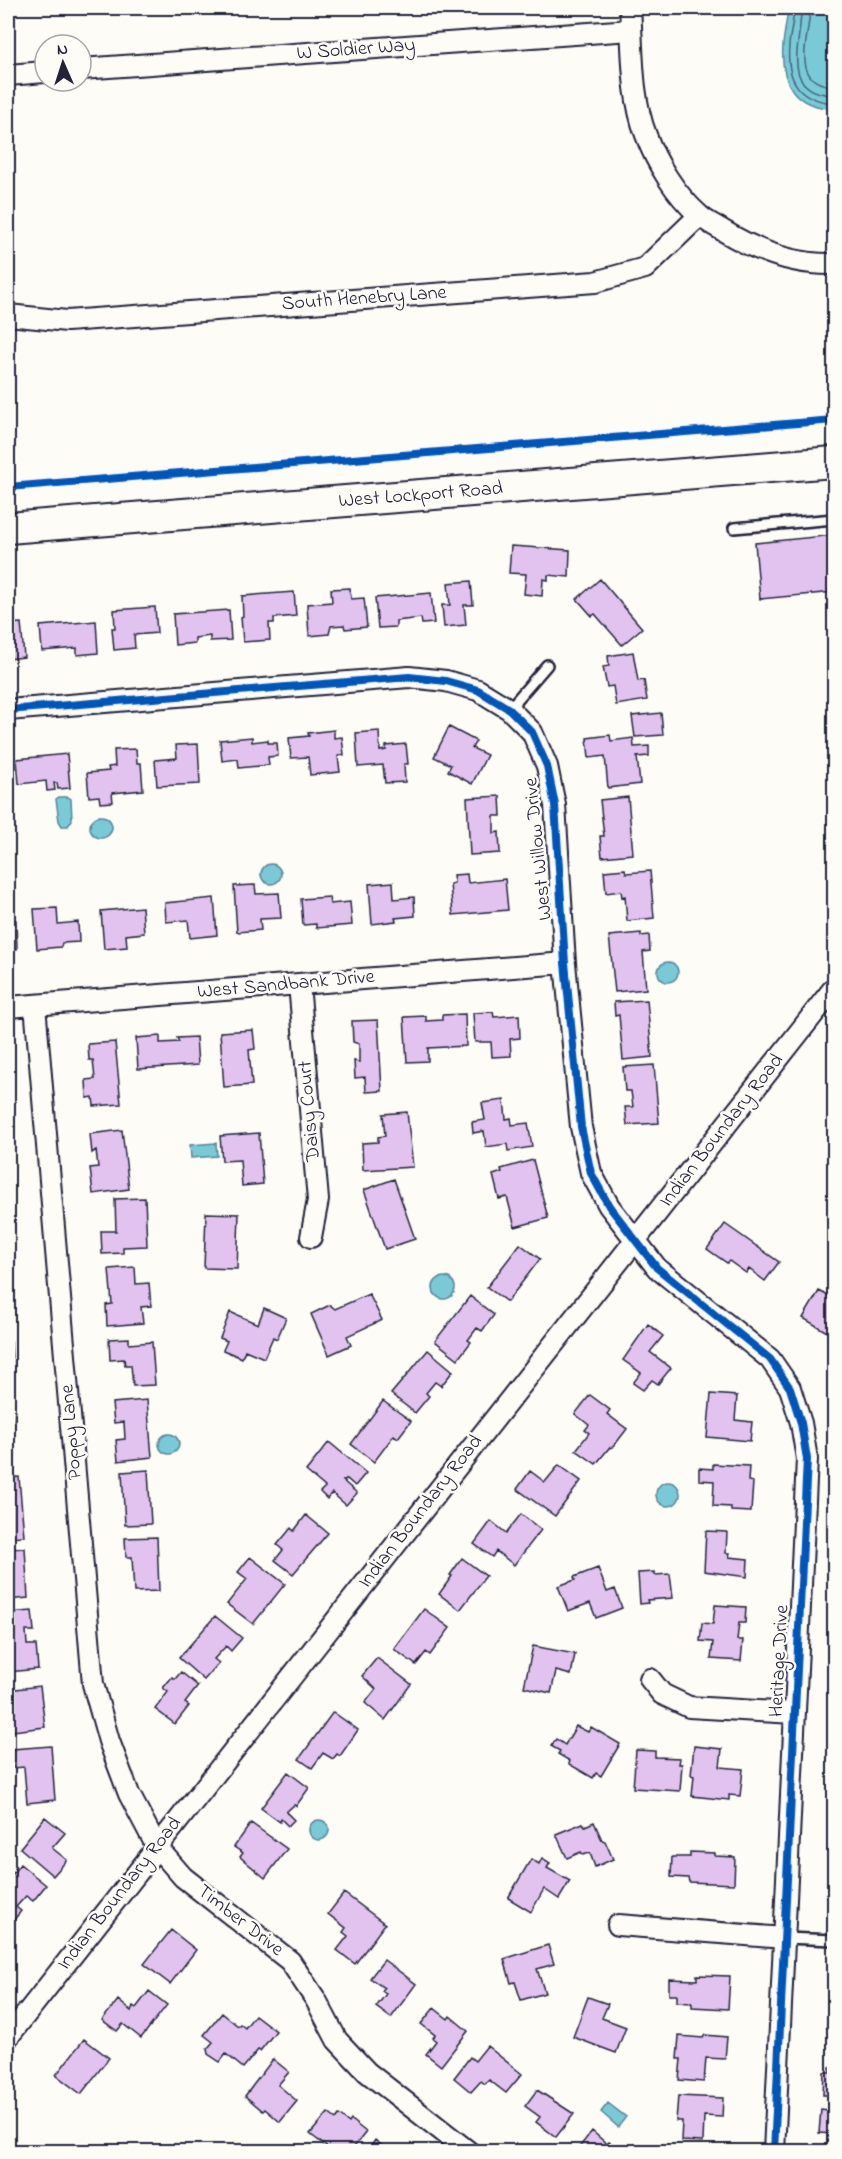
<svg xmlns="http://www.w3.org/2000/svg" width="842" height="2159" font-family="'Indie Flower',sans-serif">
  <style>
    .water { fill: #7ac9d7; stroke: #578699; stroke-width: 1.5 }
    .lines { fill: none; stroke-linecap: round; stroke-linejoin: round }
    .shore { stroke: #456579; stroke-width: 1.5 }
    .building { fill: #e2c3f0; stroke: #22223b; stroke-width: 1.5 }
    .lane-casing { stroke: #22223b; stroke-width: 14 }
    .street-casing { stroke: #22223b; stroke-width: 24 }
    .primary-casing { stroke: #22223b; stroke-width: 34 }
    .lane { stroke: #fdfcf7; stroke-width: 9 }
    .street { stroke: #fdfcf7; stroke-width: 20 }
    .primary { stroke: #fdfcf7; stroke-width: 30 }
    .cycleway-casing { stroke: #fdfcf7; stroke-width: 11 }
    .cycleway { stroke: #0057b8; stroke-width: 8 }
    .labels { text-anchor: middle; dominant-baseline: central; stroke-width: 5; stroke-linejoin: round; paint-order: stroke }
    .street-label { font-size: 20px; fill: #22223b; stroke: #fdfcf7 }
  </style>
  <rect width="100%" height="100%" fill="#fdfcf7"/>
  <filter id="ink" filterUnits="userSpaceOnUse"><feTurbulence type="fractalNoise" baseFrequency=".0167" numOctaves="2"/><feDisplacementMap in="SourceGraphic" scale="12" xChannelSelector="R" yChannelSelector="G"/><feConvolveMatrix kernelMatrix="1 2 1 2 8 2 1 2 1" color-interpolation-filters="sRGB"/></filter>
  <g filter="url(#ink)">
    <path class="water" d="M788 8H834V108C795 108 780 83 783 45 784 33 787 20 788 8Z
      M59 797H68L71 799 72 820 68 826H62L59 821 56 799Z
      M90 827a11 11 0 1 1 22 0a11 11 0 1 1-22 0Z
      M261 874a10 10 0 1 1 20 0a10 10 0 1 1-20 0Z
      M658 972a10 10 0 1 1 20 0a10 10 0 1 1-20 0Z
      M216 1143 217 1156 191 1158 190 1145Z
      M433 1288a11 11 0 1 1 22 0a11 11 0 1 1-22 0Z
      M159 1444a10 10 0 1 1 20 0a10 10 0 1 1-20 0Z
      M656 1494a12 12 0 1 1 24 0a12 12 0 1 1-24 0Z
      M309 1830a10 10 0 1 1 20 0a10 10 0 1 1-20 0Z
      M608 2103 626 2117 618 2127 601 2112Z"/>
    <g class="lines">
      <path class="shore" d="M794 8C794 20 790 33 789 45 786 81 799 100 834 103
        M801 8C802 43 778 92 834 95
        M810 8C810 37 788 84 834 86"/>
    </g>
    <path class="building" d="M834 535V592L760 599 755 543Z
      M511 546 570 550 569 577 548 575V580L543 579 542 596 524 594 526 574 509 573Z
      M600 579 642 628 622 645 595 614 592 616 577 599Z
      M471 581 473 605H464L466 625 444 627 442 605H450L448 583Z
      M350 588 351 599 364 598 367 627 345 629 344 625 331 626 329 634 309 636 307 604 332 602 331 589Z
      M294 592 296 616 274 618V623H269L270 640 243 642 241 617 243 616 242 596Z
      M431 593 434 623 422 624 421 618 396 621V627L378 628 375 598Z
      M155 607 157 633 134 635 135 648 114 650 112 628H115L114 610Z
      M229 610 231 640 210 641V636L195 638V643L175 645 173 614Z
      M96 621 98 653 77 655V648L42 651 40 626Z
      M21 623 24 657 8 659V624Z
      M633 652 638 681 644 680 647 700 616 705 613 686 607 687 603 667 609 666 608 656Z
      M661 713 663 735 635 737 632 716Z
      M449 727 476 741 472 748 487 755 472 784 448 771 451 765 434 757Z
      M334 730V738L342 737 344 755 338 756 340 772 310 775 308 757 291 758 289 738 309 736 308 733Z
      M379 731 380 751 386 750V746L406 744 408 764H404L405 782 385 783 383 765 358 767 356 733Z
      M610 735 611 741 633 738 634 747 649 746V756L637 757 640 784 608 788 605 756 589 758 587 738Z
      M252 737V742L268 740V743H277L278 756 268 757 269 765 239 768 238 759 222 761 220 740Z
      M198 744 200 784 157 786 155 760 177 758 176 745Z
      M136 749 137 763H141L143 790 112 793 113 802 100 803 99 796 89 797 87 773 109 771 108 767 115 766 114 750Z
      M67 754 70 788 58 789 57 783H54L55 790 47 791 46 781 19 784 17 759Z
      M500 796 501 816H494V833L499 832 500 853 470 855 467 798Z
      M628 797 633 854 602 857 600 836H604L600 800Z
      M625 869 626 873 650 871 654 918 627 921 625 896 622 897 621 891 606 893 604 871Z
      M467 874 468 883 505 879 508 910 453 915 450 884 454 883 453 875Z
      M393 882 394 899 414 897 415 916 395 918 396 921 372 924 369 884Z
      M255 885 256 894 279 893 281 918 260 919 261 930 237 932 234 886Z
      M329 897 330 904 350 902 352 925 316 928V924L303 925 301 899Z
      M214 898 217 935 190 938 188 920 166 922 165 903Z
      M142 907 144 933 126 935 127 947 104 949 101 911Z
      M57 908 58 924 78 922 79 942 62 943 61 947 37 949 34 909Z
      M16 920 17 949H8V921Z
      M641 933V936L649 935 650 951 643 952 646 989 615 992 609 936Z
      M647 1000 652 1057 623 1060 619 1015 615 1016 614 1002Z
      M493 1012 494 1017 519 1015 520 1038 510 1039 511 1056 492 1057 491 1042H475L473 1013Z
      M465 1014 466 1046 428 1048V1061L407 1062 404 1017 426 1016V1021L442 1020V1015Z
      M378 1020 382 1091 366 1092 365 1077 355 1078 354 1061 359 1062V1044L353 1042 352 1021Z
      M253 1030 255 1049 249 1050 252 1085 224 1087 220 1032Z
      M160 1036V1043L179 1042 177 1038 196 1037 198 1065 138 1069 136 1038Z
      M115 1042 121 1104 94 1106 93 1097 87 1098 86 1080 95 1079 93 1060H89L88 1044Z
      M654 1065 659 1123 627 1125 625 1107H633L631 1091H625L623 1067Z
      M504 1100 506 1119 511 1118 512 1125 528 1123 532 1147 508 1151 507 1144 486 1147 484 1131 473 1133 472 1122 485 1120 482 1103Z
      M407 1112 413 1167 363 1170 362 1143 378 1142V1137L385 1136 383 1114Z
      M122 1130 129 1189 93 1194 90 1168 98 1167 96 1150 92 1153 90 1134Z
      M259 1133 263 1184 242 1186 240 1160 222 1161 220 1136Z
      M533 1160 548 1218 515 1227 507 1197 499 1199 493 1175 502 1172 501 1169Z
      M394 1179 415 1239 385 1249 364 1190Z
      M145 1198 147 1246 123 1247V1253L102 1254 101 1231H116L115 1199Z
      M206 1213 239 1214 237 1269 204 1268Z
      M725 1224 779 1262 765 1281 749 1269 746 1273 729 1261 727 1263 707 1249Z
      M520 1244 540 1259 507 1302 487 1287Z
      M135 1267 136 1284 149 1283 151 1306 141 1307 143 1323 107 1326 106 1305 112 1304 109 1269Z
      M819 1291 834 1299V1330L830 1327 827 1332 803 1318Z
      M369 1294 382 1320 347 1336 351 1345 329 1355 311 1314 330 1305 335 1309Z
      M470 1296 494 1315 482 1331 477 1328 468 1340 471 1342 458 1359 435 1341Z
      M264 1308 286 1318 277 1339 273 1337 264 1358 245 1350 242 1358 223 1350 227 1341 220 1338 230 1312 258 1324Z
      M648 1324 663 1336 650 1352 671 1368 658 1384 652 1380 643 1390 633 1383 641 1373 623 1360Z
      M129 1338V1344L152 1342 155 1385 133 1386 131 1365H125L124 1359 110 1360 109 1339Z
      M11 1342 12 1364H8V1343Z
      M428 1350 453 1371 441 1386 435 1382 426 1393 429 1396 415 1413 391 1394Z
      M8 1371 10 1402H8Z
      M711 1394 737 1396 735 1420 752 1422 750 1441 707 1437Z
      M590 1395 610 1410 607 1414 627 1429 613 1447 609 1448 596 1464 576 1450 589 1433 585 1430 589 1425 575 1414Z
      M147 1400 152 1457 118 1461 116 1440 125 1439 124 1422 114 1423 112 1403Z
      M383 1401 411 1421 398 1438 394 1435 374 1462 351 1444Z
      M8 1412H12L16 1466H8Z
      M329 1442 366 1473 355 1486 347 1479 343 1481 357 1493 346 1505 332 1493 327 1499 320 1492 325 1487 306 1471Z
      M713 1464 749 1466 748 1481 753 1482 751 1512 731 1511V1507L713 1506 714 1481 699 1480V1468L713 1469Z
      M559 1465 581 1481 555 1516 517 1489 530 1471 545 1482Z
      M148 1470 151 1524 125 1525 122 1472Z
      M19 1477 24 1536 8 1537V1478Z
      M521 1514 541 1530 514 1565 496 1551 492 1557 474 1544 491 1521 506 1533Z
      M306 1515 328 1533 293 1574 275 1560 283 1550 277 1545 291 1528 294 1531Z
      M706 1531 727 1532 726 1553H730L729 1557 748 1559 747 1577 704 1571Z
      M157 1537 159 1591 134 1592 132 1557H126L125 1538Z
      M25 1548 28 1598 8 1600V1549Z
      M250 1557 285 1584 253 1624 227 1604 247 1579 238 1572Z
      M462 1558 486 1576 460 1610 439 1594 452 1576 450 1575Z
      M598 1568 607 1592 615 1589 622 1608 596 1618 590 1603 568 1611 558 1586 575 1580 574 1577Z
      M655 1572V1575L670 1574 673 1598 647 1600 648 1603 640 1604 638 1573Z
      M715 1605 746 1607 745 1623H739L737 1640H743L741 1661 711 1659 713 1642 700 1641 702 1623 713 1624Z
      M424 1609 450 1628 430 1655 426 1652 416 1665 394 1649Z
      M32 1611 34 1631H26L27 1645H36L38 1669 8 1672V1613Z
      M215 1616 242 1638 231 1651 226 1646 214 1659 219 1663 204 1680 179 1658Z
      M533 1646 575 1654 571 1675 556 1671 551 1693 524 1687Z
      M377 1658 411 1684 385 1720 365 1703 376 1689 362 1676Z
      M181 1672 198 1686 185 1703 189 1706 175 1724 155 1709 168 1692 163 1688 172 1677 175 1679Z
      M40 1686 45 1727 13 1731 8 1690Z
      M333 1712 358 1730 340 1756 337 1754 333 1759 323 1753 312 1768 299 1759Z
      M576 1726 588 1732 591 1727 620 1744 601 1776 596 1773 593 1778 569 1764 570 1761 558 1754 560 1751 551 1746 556 1739 565 1745Z
      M51 1746 55 1800 27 1803 24 1767 13 1768 12 1749Z
      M694 1746 722 1749 720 1767 743 1769 740 1796 729 1795V1800L692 1796 694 1776 691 1775Z
      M636 1750 655 1751V1757L680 1758 679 1764H682L680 1791 633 1788Z
      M288 1772 309 1788 296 1806 294 1805 286 1812 294 1820 288 1826 281 1819 280 1822 261 1808Z
      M45 1817 65 1833 52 1848 67 1860 53 1876 20 1848Z
      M594 1822 602 1840 605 1841 613 1859 595 1867 590 1853 583 1855 581 1852 567 1858 556 1834 583 1823 585 1826Z
      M251 1823 287 1849 265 1878 240 1857 243 1853 234 1847Z
      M690 1852 715 1853V1856L735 1857 734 1884 689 1882 688 1878 671 1877 672 1857H690Z
      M542 1858 550 1863 547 1868 570 1881 559 1899 544 1889 531 1912 508 1898 531 1859 539 1864Z
      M20 1864 46 1885 33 1901 26 1896 16 1907 21 1911 8 1927V1880Z
      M344 1893 385 1924 355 1964 337 1950 348 1936 343 1932 346 1928 328 1914Z
      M171 1930 196 1950 170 1984 144 1964Z
      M548 1945 554 1964 537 1969 545 1993 521 2000 515 1982 511 1983 504 1959Z
      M384 1960 416 1984 391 2018 376 2007 386 1994 382 1991 384 1988 370 1978Z
      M697 1975 730 1976 728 2009 692 2007V2003L677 2002V1995H669V1979L697 1980Z
      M149 1991 167 2005 141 2038 123 2024 117 2031 102 2020 118 2000 131 2011 133 2006 136 2008Z
      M588 1997 608 2004 602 2018 626 2027 616 2053 573 2037Z
      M434 2008 448 2019 450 2016 468 2031 441 2066 426 2054 436 2041 433 2038 435 2035 421 2024Z
      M828 2008 834 2009V2028H827Z
      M222 2013 238 2026 240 2024 245 2028 255 2015 276 2031 260 2051 258 2050 243 2068 226 2054 220 2062 208 2054 207 2049 213 2042 204 2035Z
      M705 2035 727 2037 725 2059 706 2058 704 2082 679 2080 681 2059H677L679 2036 703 2038Z
      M84 2039 109 2058 81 2094 56 2075Z
      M487 2046 522 2074 506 2093 489 2080 485 2084 481 2081 471 2092 454 2078 470 2057 475 2061Z
      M273 2059 289 2072 278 2085 297 2101 280 2122 265 2109 263 2111 245 2096Z
      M830 2067H834V2095H823L824 2072H830Z
      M537 2090 574 2114 556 2137 536 2122 540 2117 525 2106Z
      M678 2096 723 2098 722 2117 704 2116 703 2142 681 2141 682 2121H676Z
      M821 2109 834 2111V2134L819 2133Z
      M328 2113 336 2119 339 2115 349 2123 351 2120 366 2132 350 2152H333L310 2134Z
      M592 2131 607 2144 609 2142 621 2152H578L577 2150Z
      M375 2140 390 2152H367Z"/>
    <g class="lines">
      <defs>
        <path id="lane" d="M734 528 834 519
          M509 709 547 665
          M785 1938 834 1940"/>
        <path id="street" d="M630 8C633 49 631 96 646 135 656 163 676 195 699 215 705 221 714 225 722 230 756 251 794 265 834 264
          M81 69 631 30
          M8 75 45 72
          M8 315 67 321 595 282 645 268 699 216
          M8 710 409 677 446 681 478 690 509 709 532 732 547 766 555 805 565 963 581 1127 591 1173 609 1206 657 1268 770 1359 790 1388 801 1423 807 1459 774 2152
          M299 984 318 1200 311 1237
          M35 1005 93 1684 109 1741 129 1794 157 1847 183 1877 290 1961 316 2000 337 2040 367 2072 469 2152
          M8 1007 565 963
          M650 1679 662 1694 689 1707 794 1713
          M618 1925 785 1938
          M8 2037 834 988"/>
        <g id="primary">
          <path id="s1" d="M8 528 834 462"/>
        </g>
      </defs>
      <use href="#lane" class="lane-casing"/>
      <use href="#street" class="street-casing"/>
      <use href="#primary" class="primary-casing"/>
      <use href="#lane" class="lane"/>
      <use href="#street" class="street"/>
      <use href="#primary" class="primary"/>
      <defs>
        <path id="cycleway" d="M8 487 834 420
          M8 710 409 677 446 681 478 690 509 709 532 732 547 766 555 805 565 963 581 1127 591 1173 609 1206 657 1268 770 1359 790 1388 801 1423 807 1459 774 2152"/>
      </defs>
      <use href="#cycleway" class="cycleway-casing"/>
      <use href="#cycleway" class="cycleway"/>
    </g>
  </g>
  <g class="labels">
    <g class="street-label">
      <text transform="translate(356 50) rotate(-4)">W Soldier Way</text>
      <text transform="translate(364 299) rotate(-4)">South Henebry Lane</text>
      <text stroke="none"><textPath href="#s1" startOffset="414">West Lockport Road</textPath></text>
      <text transform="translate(539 849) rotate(-96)">West Willow Drive</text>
      <text transform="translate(286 985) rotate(-5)">West Sandbank Drive</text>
      <text transform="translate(310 1111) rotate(-95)">Daisy Court</text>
      <text transform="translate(722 1131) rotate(-52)">Indian Boundary Road</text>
      <text transform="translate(72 1432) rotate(-95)">Poppy Lane</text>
      <text transform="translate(421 1512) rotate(-52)">Indian Boundary Road</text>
      <text transform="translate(780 1661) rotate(-87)">Heritage Drive</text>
      <text transform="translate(120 1894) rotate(-52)">Indian Boundary Road</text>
      <text transform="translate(240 1921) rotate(38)">Timber Drive</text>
    </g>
  </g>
  <rect width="842" height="2159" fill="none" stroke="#fdfcf7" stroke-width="30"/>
  <rect x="15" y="15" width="812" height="2129" fill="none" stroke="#22223b" stroke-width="2" filter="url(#ink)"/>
  <g transform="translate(63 63) rotate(357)"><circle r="28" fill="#fdfcf7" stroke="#a5a5ac" stroke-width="1.5"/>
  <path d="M0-4.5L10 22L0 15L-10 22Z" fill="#22223b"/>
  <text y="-9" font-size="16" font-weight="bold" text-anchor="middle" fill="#22223b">N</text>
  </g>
</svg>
